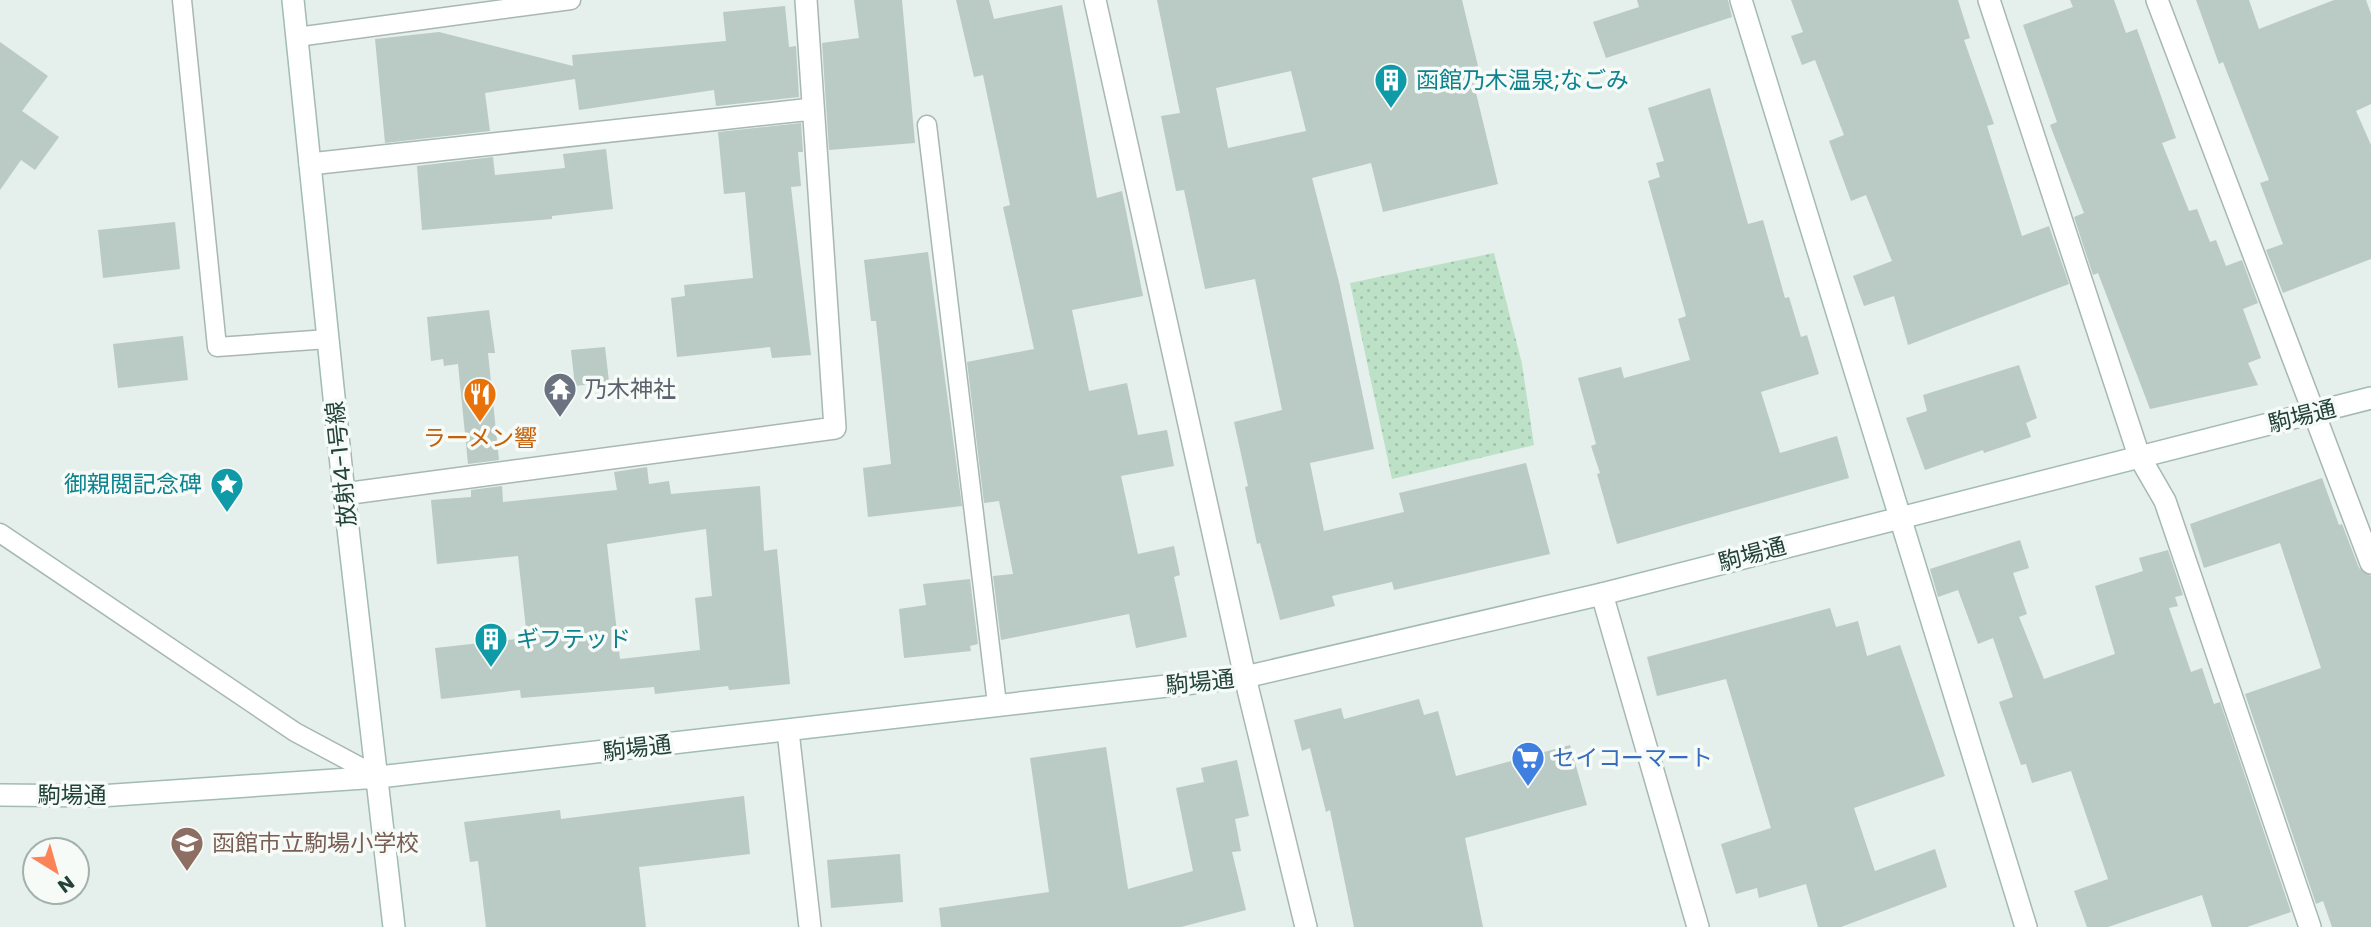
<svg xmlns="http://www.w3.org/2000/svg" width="2371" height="927" font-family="Poppins,'Noto Sans JP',sans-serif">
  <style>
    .park { fill: url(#park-dots) }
    .building { fill: #bacac4; fill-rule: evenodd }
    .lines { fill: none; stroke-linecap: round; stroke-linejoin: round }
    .lane-casing { stroke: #a7b8b2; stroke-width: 21 }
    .street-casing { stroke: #a7b8b2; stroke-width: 24 }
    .secondary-casing { stroke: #a2bbb3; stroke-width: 24 }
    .lane { stroke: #fff; stroke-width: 18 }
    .street { stroke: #fff; stroke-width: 21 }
    .secondary { stroke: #fff; stroke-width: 21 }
    .labels { text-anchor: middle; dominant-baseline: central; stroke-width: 7; stroke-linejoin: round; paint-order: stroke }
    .culture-label { font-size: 23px; fill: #0d838f; stroke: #f6fbf8; text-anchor: start }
    .worship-label { font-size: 23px; fill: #5b616d; stroke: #f6fbf8; text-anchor: start }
    .street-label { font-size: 23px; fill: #22423a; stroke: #f6fbf8 }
    .food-label { font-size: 23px; fill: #c56008; stroke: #f6fbf8 }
    .shop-label { font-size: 23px; fill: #366cbe; stroke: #f6fbf8; text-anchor: start }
    .education-label { font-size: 23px; fill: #785e54; stroke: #f6fbf8; text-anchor: start }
  </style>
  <defs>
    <pattern id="park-dots" width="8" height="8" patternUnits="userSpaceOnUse" patternTransform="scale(1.75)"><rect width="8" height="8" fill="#bde1c7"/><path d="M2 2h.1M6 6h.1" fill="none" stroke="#a2c2ac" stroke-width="1.8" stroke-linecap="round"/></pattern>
  </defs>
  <rect width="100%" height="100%" fill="#e5efeb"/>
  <path class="park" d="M1494 253 1522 364 1534 445 1392 479 1350 283Z"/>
  <path class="building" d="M854 0H902L915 143 829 150 822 43 859 38Z
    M956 0H989L994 19 1062 5 1097 198 1122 191 1143 296 1072 310 1089 391 1127 383 1138 435 1167 430 1174 466 1121 476 1138 554 1174 546 1180 575 1174 577 1187 637 1136 648 1129 614 1001 640 993 576 1013 574 999 501 984 503 967 362 1034 349 1003 207 1010 205 983 75 974 77Z
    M1157 0H1462L1478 66 1470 68 1498 184 1383 212 1371 163 1312 178 1339 282 1374 449 1310 463 1324 531 1404 512 1399 493 1526 463 1550 554 1394 590 1392 582 1332 596 1335 606 1280 620 1260 543 1257 544 1245 487 1248 486 1234 422 1282 410 1255 279 1205 289 1184 190 1176 191 1161 116 1180 113ZM1291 71 1306 131 1228 148 1216 88Z
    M1637 0H1728L1732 17 1606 58 1593 22 1639 7Z
    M1791 0H1958L1970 38 1964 40 1994 124 1987 126 2022 236 2049 226 2069 284 1908 345 1894 296 1864 306 1853 276 1892 261 1866 195 1851 201 1829 141 1844 135 1815 60 1802 65 1791 36 1803 32Z
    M2070 0H2114L2126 33 2137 29 2176 138 2162 143 2189 211 2197 209 2210 242 2216 240 2226 266 2242 260 2258 303 2243 309 2261 358 2248 363 2258 385 2150 409 2098 273 2093 275 2074 217 2084 213 2050 125 2057 122 2023 25 2073 7Z
    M2196 0H2249L2259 29 2334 0H2366L2371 14V104L2356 111 2371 145V259L2283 293 2266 250 2283 244 2260 183 2269 180 2223 62 2219 64Z
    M785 6 789 47 796 46 799 97 716 106 714 90 579 110 575 79 485 93 490 131 385 143 375 39 439 32 573 66 572 55 726 41 723 12Z
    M0 42 48 76 22 111 59 137 35 170 21 160 0 190Z
    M1710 88 1748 224 1763 220 1785 298 1789 297 1801 337 1807 335 1819 374 1761 392 1780 453 1837 436 1849 478 1617 544 1597 474 1600 473 1591 446 1596 444 1578 378 1621 367 1624 378 1690 360 1678 319 1686 316 1648 181 1660 177 1656 163 1664 161 1648 108Z
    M801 123 803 152H798L801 186 791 187 811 355 772 358 770 347 677 357 671 298 685 296 684 285 753 278 745 192 724 194 718 132Z
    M606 149 613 209 552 216V219L422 230 417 166 493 157 495 175 565 168 563 154Z
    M175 222 180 269 103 278 98 230Z
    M928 252 962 506 868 517 863 468 891 464 876 321H871L864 260Z
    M489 310 495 353H488L499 460 468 464 458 364 444 366 443 359 431 361 427 317Z
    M183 336 188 380 118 388 113 344Z
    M605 347 609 382 575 386 571 350Z
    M2019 365 2037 418 2026 423 2031 437 1984 453 1983 450 1925 470 1906 418 1927 411 1923 395Z
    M647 467 649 484 669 481 671 494 760 486 764 551 777 549 790 684 729 690 728 686 655 694 654 687 521 698 520 690 441 699 435 648 527 638 518 556 437 564 431 500 471 497V490L502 486 503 502 617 490 614 472ZM706 529 712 596 695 598 700 650 620 659 607 544Z
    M2322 478 2339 525 2342 524 2359 568 2371 576V927H2332L2323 901 2316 904 2245 694 2321 668 2280 543 2204 568 2190 524Z
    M2020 540 2029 568 2013 573 2027 614 2019 617 2044 679 2115 654 2095 586 2143 571 2139 558 2168 550 2183 595 2175 597 2178 606 2169 608 2191 672 2202 668 2214 704 2220 702 2291 912 2247 927H2212L2202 895 2108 927H2087L2074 891 2108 879 2071 771 2032 783 2026 764 2021 765 1999 702 2013 697 1993 638 1978 644 1958 590 1938 597 1930 569Z
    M970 579 978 644 970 646 971 651 904 658 899 609 926 605 923 584Z
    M1830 608 1836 627 1858 621 1867 656 1900 645 1945 776 1854 808 1875 871 1935 849 1947 887 1841 927H1818L1806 884 1759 898 1757 888 1736 894 1721 844 1771 828 1726 679 1657 696 1647 657Z
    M1419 699 1424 715 1438 711 1456 776 1570 745 1587 805 1465 838 1483 927H1354L1330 810 1326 812 1310 748 1302 751 1294 720 1341 708 1344 719Z
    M1106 747 1128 889 1193 871 1176 788 1204 782 1201 768 1237 760 1249 816 1235 819 1241 851 1232 852 1246 910 1181 927H941L939 908 1049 892 1030 758Z
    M744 796 750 854 639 867 646 927H486L478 861 470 862 464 822 560 810 561 819Z
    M900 854 903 902 831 908 827 860Z"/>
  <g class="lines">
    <defs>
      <path id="lane" d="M182 0 217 347 328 339
        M297 37 571 0
        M927 125 997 704
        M0 533 295 732 379 777"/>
      <path id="street" d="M1095 0 1245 677 1306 927
        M1989 0 2139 456 2165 501 2310 927
        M2157 0 2371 563
        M310 164 812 109
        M344 494 835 428 806 0
        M1602 594 1698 927
        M788 731 810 927"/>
      <path id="secondary" d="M293 0 344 494 394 927
        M1741 0 2026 927
        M0 795 100 796 379 777 1245 677 1602 594 2371 398"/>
    </defs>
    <use href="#lane" class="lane-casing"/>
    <use href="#street" class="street-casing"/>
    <use href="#secondary" class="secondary-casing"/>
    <use href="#lane" class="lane"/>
    <use href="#street" class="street"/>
    <use href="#secondary" class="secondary"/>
  </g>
  <defs>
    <symbol id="building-pin" viewBox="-11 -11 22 30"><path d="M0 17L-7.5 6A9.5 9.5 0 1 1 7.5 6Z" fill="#0f9aa8" stroke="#f6fbf8"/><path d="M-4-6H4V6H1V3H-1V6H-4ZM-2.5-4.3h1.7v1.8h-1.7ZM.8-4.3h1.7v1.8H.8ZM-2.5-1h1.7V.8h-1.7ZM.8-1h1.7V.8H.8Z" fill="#fff"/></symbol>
    <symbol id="temple-pin" viewBox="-11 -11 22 30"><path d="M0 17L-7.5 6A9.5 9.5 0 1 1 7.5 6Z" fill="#6b7280" stroke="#f6fbf8"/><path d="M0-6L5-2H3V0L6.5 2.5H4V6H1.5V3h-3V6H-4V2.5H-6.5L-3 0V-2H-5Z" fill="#fff"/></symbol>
    <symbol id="restaurant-pin" viewBox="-11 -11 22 30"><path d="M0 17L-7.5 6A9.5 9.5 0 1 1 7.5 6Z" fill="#e8710a" stroke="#f6fbf8"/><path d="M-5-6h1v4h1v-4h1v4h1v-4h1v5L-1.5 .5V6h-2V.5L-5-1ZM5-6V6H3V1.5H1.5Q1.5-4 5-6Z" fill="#fff"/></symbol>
    <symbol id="sight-pin" viewBox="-11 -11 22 30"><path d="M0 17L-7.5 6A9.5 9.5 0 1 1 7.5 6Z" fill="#0f9aa8" stroke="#f6fbf8"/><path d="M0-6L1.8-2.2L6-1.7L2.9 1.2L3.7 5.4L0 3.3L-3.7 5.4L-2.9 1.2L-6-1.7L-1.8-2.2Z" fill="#fff"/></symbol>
    <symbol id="supermarket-pin" viewBox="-11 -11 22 30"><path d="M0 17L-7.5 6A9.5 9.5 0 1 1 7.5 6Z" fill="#3f7fe0" stroke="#f6fbf8"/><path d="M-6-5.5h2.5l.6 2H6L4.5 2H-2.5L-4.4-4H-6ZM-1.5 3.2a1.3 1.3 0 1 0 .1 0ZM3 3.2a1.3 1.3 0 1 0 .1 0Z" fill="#fff"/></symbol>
    <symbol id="school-pin" viewBox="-11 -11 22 30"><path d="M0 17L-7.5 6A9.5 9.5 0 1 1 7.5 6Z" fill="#8d6e63" stroke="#f6fbf8"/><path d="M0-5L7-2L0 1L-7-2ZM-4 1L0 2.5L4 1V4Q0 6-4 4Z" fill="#fff"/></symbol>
  </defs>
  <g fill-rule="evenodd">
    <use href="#building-pin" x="1372" y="61" width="38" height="52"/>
    <use href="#temple-pin" x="541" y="370" width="38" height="52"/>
    <use href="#restaurant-pin" x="461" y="375" width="38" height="52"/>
    <use href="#sight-pin" x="208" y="465" width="38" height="52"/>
    <use href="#building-pin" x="472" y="620" width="38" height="52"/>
    <use href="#supermarket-pin" x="1509" y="739" width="38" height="52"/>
    <use href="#school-pin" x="168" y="824" width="38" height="52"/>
  </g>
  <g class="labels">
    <g class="culture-label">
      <text x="1416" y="80">函館乃木温泉;なごみ</text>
      <text x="202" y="484" text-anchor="end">御親閲記念碑</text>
      <text x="516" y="639">ギフテッド</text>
    </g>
    <g class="worship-label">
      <text x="584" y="389">乃木神社</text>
    </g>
    <g class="street-label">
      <text transform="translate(2302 416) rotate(-14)">駒場通</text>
      <text transform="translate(341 464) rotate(-96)">放射4-1号線</text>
      <text transform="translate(1752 554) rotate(-15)">駒場通</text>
      <text transform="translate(1200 682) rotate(-6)">駒場通</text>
      <text transform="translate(637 748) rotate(-7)">駒場通</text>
      <text x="72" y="795">駒場通</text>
    </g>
    <g class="food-label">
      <text x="480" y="438">ラーメン響</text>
    </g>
    <g class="shop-label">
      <text x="1552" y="758">セイコーマート</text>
    </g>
    <g class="education-label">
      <text x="212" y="843">函館市立駒場小学校</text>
    </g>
  </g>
  <g transform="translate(56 871) rotate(143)"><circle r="33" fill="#f6fbf8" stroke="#a1b1ac" stroke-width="2"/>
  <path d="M0-5L12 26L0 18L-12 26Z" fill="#fa8458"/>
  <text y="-10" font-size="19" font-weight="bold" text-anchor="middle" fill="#22423a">N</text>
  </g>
</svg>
